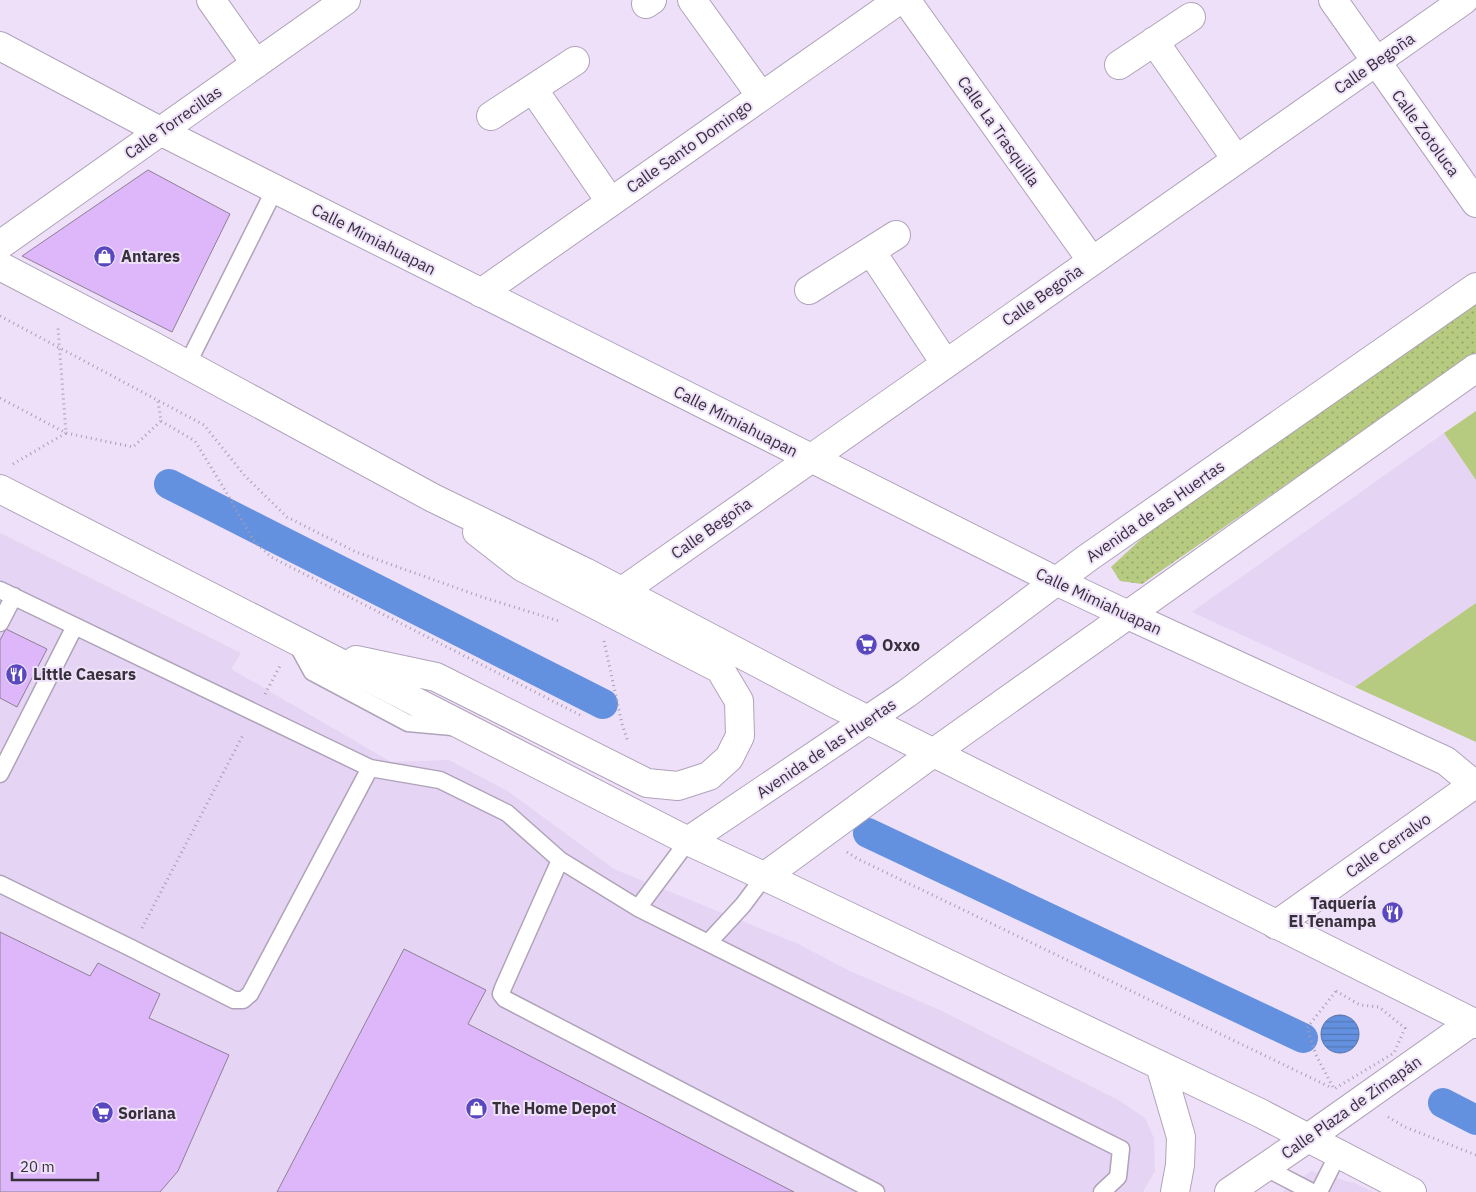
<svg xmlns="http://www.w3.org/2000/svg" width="1476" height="1192" font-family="'IBM Plex Sans',sans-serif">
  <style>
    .built { fill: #e5d4f3 }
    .grass { fill: url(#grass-dots) }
    .pitch { fill: #b6cb7f }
    .water { fill: url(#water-rules); stroke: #5674ae }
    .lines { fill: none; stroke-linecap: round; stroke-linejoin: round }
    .canal { stroke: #6391df; stroke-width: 30 }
    .building { fill: #deb7fa; stroke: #8c8096 }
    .lane-casing { stroke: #afa3b9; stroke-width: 19 }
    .street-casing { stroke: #afa3b9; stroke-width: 30 }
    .secondary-casing { stroke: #afa3b9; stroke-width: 30 }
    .path { stroke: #a89db1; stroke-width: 3; stroke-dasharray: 1 4; stroke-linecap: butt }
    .lane { stroke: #fff; stroke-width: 16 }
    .street { stroke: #fff; stroke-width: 28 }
    .secondary { stroke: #fff; stroke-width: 28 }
    .labels { text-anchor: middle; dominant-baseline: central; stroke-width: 4; stroke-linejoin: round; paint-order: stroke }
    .street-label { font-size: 16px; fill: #36303a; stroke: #eee0f9 }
    .poi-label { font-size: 16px; font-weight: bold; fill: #36303a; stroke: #eee0f9; text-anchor: start }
  </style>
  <defs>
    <pattern id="grass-dots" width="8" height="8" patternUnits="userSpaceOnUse" patternTransform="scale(1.25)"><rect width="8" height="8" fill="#b6cb7f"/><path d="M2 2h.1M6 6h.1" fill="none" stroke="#95a569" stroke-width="1.8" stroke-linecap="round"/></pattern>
    <pattern id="water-rules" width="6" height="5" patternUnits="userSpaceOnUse" patternTransform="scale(1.25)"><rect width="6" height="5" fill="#6391df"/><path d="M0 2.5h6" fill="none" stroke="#5277b6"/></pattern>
  </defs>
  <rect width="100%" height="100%" fill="#eee0f9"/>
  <path class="built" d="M1444 433 1476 480V603L1355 687 1192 612Z
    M0 533 241 653 231 669 391 762 449 760 509 792 614 869 796 943 850 971 940 1010 1120 1101 1145 1118 1154 1138 1155 1171 1143 1192H0Z
    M1311 1171 1357 1184 1373 1192H1282Z"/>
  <path class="grass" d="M1476 300V353L1142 584 1120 581 1111 567 1155 526Z"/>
  <path class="pitch" d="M1476 411V480L1444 433Z
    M1476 603V742L1355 687Z"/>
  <path class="water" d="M1321 1034a19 19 0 1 1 38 0a19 19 0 1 1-38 0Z"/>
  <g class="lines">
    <path class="canal" d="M169 484 603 704
      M868 833 1303 1038
      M1443 1103 1476 1120"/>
  </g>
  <path class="building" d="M148 170 230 214 172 332 22 256Z
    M6 629 47 649 17 707 0 698V640Z
    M0 932 90 976 98 963 160 994 149 1018 229 1055 178 1171 160 1192H0Z
    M404 949 486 990 468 1024 794 1192H277Z"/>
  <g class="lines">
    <defs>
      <path id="lane" d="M187 365 275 189
        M0 590 370 768 440 780 507 813 560 860 638 908 1121 1149 1118 1177 1102 1192
        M0 623 14 596
        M295 641 312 672 408 723 452 727
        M0 774 75 626
        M560 860 503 988 501 994 505 999 876 1192
        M0 884 131 948 234 1000H243L250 994 370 768
        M638 908 688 841
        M708 943 743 905 764 877
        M1264 1167 1312 1192
        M1319 1192 1338 1154"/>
      <path id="street" d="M211 0 256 64
        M692 0 761 96
        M906 0 1092 261
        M1333 0 1476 203
        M646 4 652 0
        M1154 41 1236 159
        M1119 65 1191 17
        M533 89 610 201
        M491 116 575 61
        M0 245 346 0
        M871 251 945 363
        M809 290 896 235
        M481 293 899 0
        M621 592 1464 0
        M1128 615 1446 761 1476 786
        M1276 925 1476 783"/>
      <path id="secondary" d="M0 46 160 131 275 189 1056 581 1128 615
        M0 266 151 345 433 498 585 572 834 703 1476 1024
        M0 489 688 841 783 885 1260 1113 1412 1192
        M356 660 436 677 647 783 678 786 709 776 729 758 740 736 739 701 720 669 522 567 477 532
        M688 841 906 694 1086 559 1476 287
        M764 877 933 753 1476 368
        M1160 1065 1181 1137 1180 1165 1175 1192
        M1229 1192 1308 1138 1472 1022"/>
    </defs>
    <use href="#lane" class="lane-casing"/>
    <use href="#street" class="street-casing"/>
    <use href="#secondary" class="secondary-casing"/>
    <path class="path" d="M0 316 204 425 245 476 287 517 356 552 482 597 559 621
      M0 398 66 433 133 447 161 421 158 401
      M161 421 195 441 225 490 253 540 271 557 582 716
      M13 464 66 433 58 328
      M604 641 622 724 628 742
      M265 694 281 664
      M847 852 858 859 1332 1088
      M142 928 244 733
      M1336 991 1360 1005 1379 1007 1405 1028 1394 1053 1334 1089 1316 1055 1307 1028Z
      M1388 1117 1405 1127 1476 1155"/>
    <use href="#lane" class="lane"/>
    <use href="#street" class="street"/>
    <use href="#secondary" class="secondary"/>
  </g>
  <defs>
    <symbol id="shop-disc" viewBox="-11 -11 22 22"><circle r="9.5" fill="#5947bf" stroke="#eee0f9"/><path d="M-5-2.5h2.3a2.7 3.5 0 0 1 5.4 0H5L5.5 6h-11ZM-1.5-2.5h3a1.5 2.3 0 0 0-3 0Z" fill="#fff"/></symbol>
    <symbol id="supermarket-disc" viewBox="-11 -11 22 22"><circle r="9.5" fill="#5947bf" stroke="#eee0f9"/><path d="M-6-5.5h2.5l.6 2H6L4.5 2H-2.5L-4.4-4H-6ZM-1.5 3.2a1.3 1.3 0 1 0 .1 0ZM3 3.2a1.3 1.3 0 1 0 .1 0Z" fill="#fff"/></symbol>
    <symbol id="restaurant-disc" viewBox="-11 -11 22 22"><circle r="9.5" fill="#5947bf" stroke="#eee0f9"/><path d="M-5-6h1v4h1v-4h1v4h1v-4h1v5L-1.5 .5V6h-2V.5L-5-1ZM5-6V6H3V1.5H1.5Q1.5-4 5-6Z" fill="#fff"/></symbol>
  </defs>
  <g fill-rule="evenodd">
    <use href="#shop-disc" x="92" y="244" width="25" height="25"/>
    <use href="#supermarket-disc" x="854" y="632" width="25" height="25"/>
    <use href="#restaurant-disc" x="4" y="662" width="25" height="25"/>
    <use href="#restaurant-disc" x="1380" y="900" width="25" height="25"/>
    <use href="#shop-disc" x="464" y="1096" width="25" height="25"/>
    <use href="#supermarket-disc" x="90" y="1100" width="25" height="25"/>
  </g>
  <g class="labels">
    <g class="street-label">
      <text transform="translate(1374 63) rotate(-35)">Calle Begoña</text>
      <text transform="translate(173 122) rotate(-35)">Calle Torrecillas</text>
      <text transform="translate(999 131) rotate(55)">Calle La Trasquilla</text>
      <text transform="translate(1426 133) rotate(54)">Calle Zotoluca</text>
      <text transform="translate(689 146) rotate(-35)">Calle Santo Domingo</text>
      <text transform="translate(374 239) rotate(27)">Calle Mimiahuapan</text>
      <text transform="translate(1042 295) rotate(-35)">Calle Begoña</text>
      <text transform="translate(736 421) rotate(27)">Calle Mimiahuapan</text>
      <text transform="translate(1155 511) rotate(-35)">Avenida de las Huertas</text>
      <text transform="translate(711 528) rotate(-35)">Calle Begoña</text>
      <text transform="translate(1099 601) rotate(25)">Calle Mimiahuapan</text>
      <text transform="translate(826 748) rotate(-34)">Avenida de las Huertas</text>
      <text transform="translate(1388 845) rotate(-35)">Calle Cerralvo</text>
      <text transform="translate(1351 1107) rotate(-35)">Calle Plaza de Zimapán</text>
    </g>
    <g class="poi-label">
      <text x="121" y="256">Antares</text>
      <text x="882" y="645">Oxxo</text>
      <text x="33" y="674">Little Caesars</text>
      <text x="1376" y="903" text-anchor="end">Taquería<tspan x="1376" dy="18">El Tenampa</tspan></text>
      <text x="492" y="1108">The Home Depot</text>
      <text x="118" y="1113">Soriana</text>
    </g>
  </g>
  <path d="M12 1172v8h86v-8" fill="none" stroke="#36303a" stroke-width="2.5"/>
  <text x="20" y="1172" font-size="15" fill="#36303a" stroke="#eee0f9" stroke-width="4" paint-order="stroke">20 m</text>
</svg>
